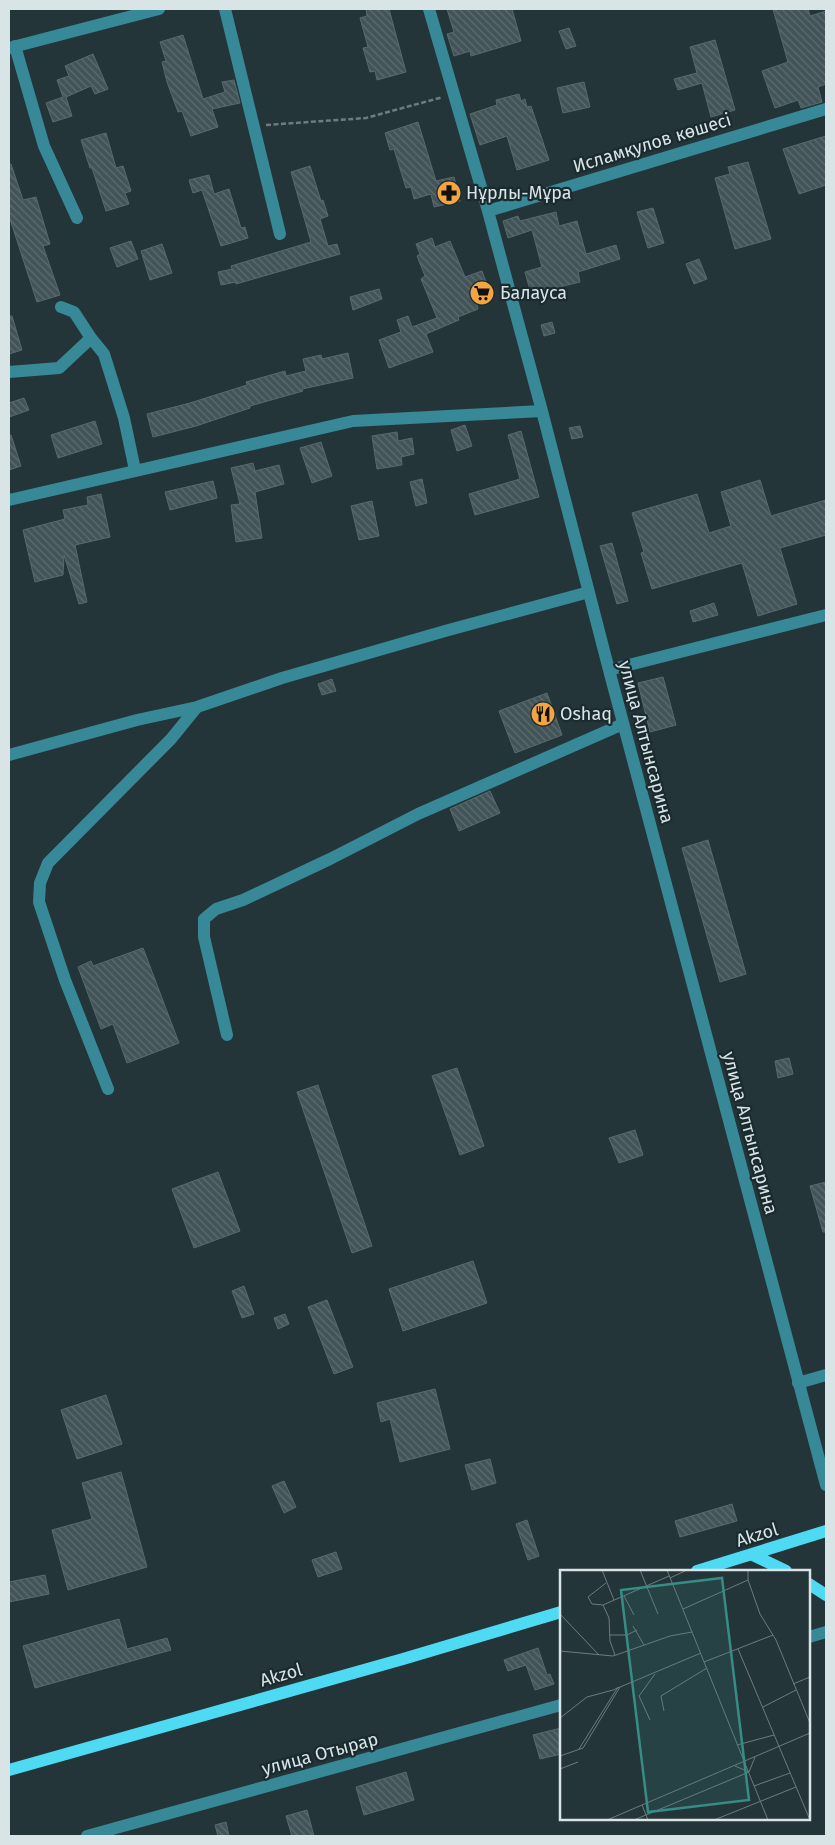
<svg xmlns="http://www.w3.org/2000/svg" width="835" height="1845" font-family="'Fira Sans',sans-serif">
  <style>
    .building { fill: url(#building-back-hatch); stroke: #576a6e }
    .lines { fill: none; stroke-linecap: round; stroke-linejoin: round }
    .path { stroke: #6e7c7f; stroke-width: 2.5; stroke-dasharray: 5 2.5; stroke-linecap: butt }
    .minor { stroke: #388998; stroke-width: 12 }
    .major { stroke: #4fdaf4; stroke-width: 12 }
    .labels { text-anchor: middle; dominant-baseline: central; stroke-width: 4.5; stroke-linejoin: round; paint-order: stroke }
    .street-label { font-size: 18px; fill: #d9e4e6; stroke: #1a2b2f }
    .poi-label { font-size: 18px; fill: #d9e4e6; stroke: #1a2b2f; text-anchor: start }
    .inset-road { fill: none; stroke: #6c7b7e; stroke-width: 1 }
    .view { fill: #378c86; fill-opacity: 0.15; stroke: #378c86; stroke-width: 2.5 }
    .inset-edge { fill: none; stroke: #d9e4e6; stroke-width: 2.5 }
  </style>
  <defs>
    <pattern id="building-back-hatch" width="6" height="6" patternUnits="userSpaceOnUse" patternTransform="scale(1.25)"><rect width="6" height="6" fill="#425458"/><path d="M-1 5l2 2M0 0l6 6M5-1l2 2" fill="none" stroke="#5d6c70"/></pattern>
  </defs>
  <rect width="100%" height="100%" fill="#243539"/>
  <path class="building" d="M366 9H389L406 72 377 80 375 71 370 72 363 48 368 47 360 18 367 16Z
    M447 9H512L521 41 471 56 470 51 454 56 447 34 454 32Z
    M773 9H808L810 16 826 11V84L818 87 822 102 801 108 798 100 775 108 762 71 788 62Z
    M569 28 576 46 566 49 559 31Z
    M183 35 203 99 225 92 222 82 234 80 240 103 212 109 218 127 191 136 182 111 178 112 167 82 162 62 166 61 160 42Z
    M715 40 735 110 711 117 702 83 678 90 674 79 697 73 690 47Z
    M93 54 108 89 95 94 91 86 66 97 72 116 53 122 46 103 63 97 57 80 69 76 65 66Z
    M584 82 590 107 563 113 557 88Z
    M519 94 521 101 525 99 527 107 531 106 549 160 517 170 507 136 480 145 470 114 497 105 496 100Z
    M418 122 436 181 454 177 460 201 434 207 431 194 414 199 411 187 406 188 394 149 390 150 385 133Z
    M106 133 116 168 123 166 131 191 125 193 129 204 106 211 92 168H90L81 140Z
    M826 136V185L799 194 783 149Z
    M748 162 771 239 735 249 715 178 730 174 728 167Z
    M11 164 23 200 36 197 50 244 43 246 60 295 37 302 9 216V165Z
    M310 166 321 201 323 200 328 216 320 219 328 246 337 244 340 254 236 284V282L221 285 218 272 232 269 231 266 311 242 291 172Z
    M209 175 214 194 229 189 241 228 245 227 248 238 221 246 202 190 193 193 189 180Z
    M653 208 664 243 648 248 637 212Z
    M556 212 559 226 577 221 586 254 616 245 620 259 578 272 580 282 531 294 525 272 542 267 532 230 508 238 503 221 518 216 520 221Z
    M432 238 435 247 450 241 465 277 482 271 492 299 477 305 478 309 458 317 459 320 426 334 433 352 389 368 379 340 401 332 397 320 408 316 412 327 437 318 421 279 425 276 417 256 420 254 416 244Z
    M131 241 138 259 117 267 110 248Z
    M162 244 172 273 150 280 141 251Z
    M699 259 707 279 694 284 686 264Z
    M379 289 382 299 353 310 350 297Z
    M9 316H12L22 350 9 354Z
    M552 322 555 333 544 336 541 325Z
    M348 353 353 378 302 389 303 391 250 406V408L196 426 153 437 147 414 190 403 247 385 246 382 285 371 286 376 306 371 303 359 321 355 322 359Z
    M24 398 29 410 9 417V403Z
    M95 421 102 444 58 458 51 435Z
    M465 425 472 446 457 451 451 430Z
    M580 426 583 437 572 439 569 428Z
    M521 431 539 497 475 515 469 494 520 479 508 435Z
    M397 432 398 441 412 438 414 454 401 457 402 465 377 469 372 436Z
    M11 435 21 466 9 470V436Z
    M321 442 332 476 312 483 300 448Z
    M253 463 255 471 279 465 284 484 255 492 262 538 236 542 231 505 240 504 231 468Z
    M422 479 427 503 416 506 410 482Z
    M760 480 771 516 826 500V535L780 548 797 604 758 616 742 563 652 589 641 553 644 552 632 513 697 494 709 533 731 526 721 492Z
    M213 481 217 498 170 510 165 492Z
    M101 494 110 537 75 545 87 602 79 604 64 555 63 575 35 582 23 530 65 519 63 510 88 505 87 497Z
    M372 501 379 536 359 540 351 506Z
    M612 543 628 601 617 604 600 546Z
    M714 603 718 615 693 622 690 611Z
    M663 677 676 725 650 732 638 683Z
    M332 679 336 691 322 695 318 684Z
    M547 693 562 735 515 753 499 711Z
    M490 791 500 813 459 831 450 809Z
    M708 840 746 974 720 982 682 848Z
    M143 948 179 1043 127 1063 113 1024 101 1029 78 967 91 961 93 966Z
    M789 1058 793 1074 778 1078 775 1061Z
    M457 1068 484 1146 460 1155 432 1076Z
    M318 1085 372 1246 352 1253 297 1092Z
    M635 1130 643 1155 619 1163 609 1138Z
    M218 1172 240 1231 194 1248 172 1189Z
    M826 1182V1232H823L810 1186Z
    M473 1261 487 1303 403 1331 389 1289Z
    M244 1286 254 1314 242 1318 232 1291Z
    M327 1300 353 1367 334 1374 308 1307Z
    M285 1314 289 1324 278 1329 274 1318Z
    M435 1389 450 1449 400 1462 390 1419 381 1422 377 1403Z
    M106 1395 122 1444 77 1459 61 1410Z
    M490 1459 496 1483 472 1490 465 1465Z
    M121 1472 147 1567 68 1590 52 1530 92 1519 82 1483Z
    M284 1481 296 1507 284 1513 272 1486Z
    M732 1504 737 1521 680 1537 675 1521Z
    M527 1520 539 1556 528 1560 516 1524Z
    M336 1552 342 1569 318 1577 312 1560Z
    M45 1575 49 1594 9 1602V1582Z
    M119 1619 127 1649 167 1638 171 1650 35 1688 23 1646Z
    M538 1648 547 1675 550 1674 554 1684 535 1690 526 1665 508 1671 504 1660Z
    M561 1728V1754L540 1759 533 1735Z
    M406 1772 414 1800 364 1815 356 1787Z
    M307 1810 314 1836H292L286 1816Z
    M226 1822 229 1836H218L215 1825Z"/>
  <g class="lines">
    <path class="path" d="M266 125 366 118 443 97"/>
    <path class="minor" d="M225 9 280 234
      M429 9 488 211 542 411 609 670 826 1485
      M15 46 44 146 77 218
      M9 48 159 9
      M488 211 826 109
      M61 307 74 312 91 338 104 354 124 418 135 470
      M9 372 59 368 91 338
      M9 500 353 421 542 411
      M609 670 826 615
      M9 755 137 720 197 707 282 678 445 631 589 592
      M227 1035 204 937V919L216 909 243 900 330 859 418 814 623 724
      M108 1089 65 980 39 902 40 883 48 863 171 739 197 707
      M798 1383 826 1375
      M809 1637 826 1632
      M87 1836 561 1705"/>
    <path class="major" d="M753 1555 786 1571
      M697 1571 826 1531
      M809 1584 826 1595
      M9 1770 403 1659 561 1612"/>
  </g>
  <defs>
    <symbol id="pharmacy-disc" viewBox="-11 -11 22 22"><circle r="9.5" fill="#f2a541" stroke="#1a2b2f"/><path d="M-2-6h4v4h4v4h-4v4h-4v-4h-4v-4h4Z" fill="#111"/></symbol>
    <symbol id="supermarket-disc" viewBox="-11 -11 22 22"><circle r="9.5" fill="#f2a541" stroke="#1a2b2f"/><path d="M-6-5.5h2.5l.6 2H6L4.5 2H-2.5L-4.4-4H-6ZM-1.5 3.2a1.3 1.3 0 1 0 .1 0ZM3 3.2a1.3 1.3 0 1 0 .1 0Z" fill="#111"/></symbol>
    <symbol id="restaurant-disc" viewBox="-11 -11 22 22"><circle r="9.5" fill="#f2a541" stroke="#1a2b2f"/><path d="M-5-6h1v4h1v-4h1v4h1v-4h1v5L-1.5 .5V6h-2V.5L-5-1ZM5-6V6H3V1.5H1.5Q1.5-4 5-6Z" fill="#111"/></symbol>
  </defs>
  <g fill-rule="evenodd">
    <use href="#pharmacy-disc" x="435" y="179" width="28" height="28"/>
    <use href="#supermarket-disc" x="468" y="279" width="28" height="28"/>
    <use href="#restaurant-disc" x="529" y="700" width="28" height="28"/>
  </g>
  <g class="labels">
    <g class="street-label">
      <text transform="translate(652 143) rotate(-17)">Исламқулов көшесі</text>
      <text transform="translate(646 742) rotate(75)">улица Алтынсарина</text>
      <text transform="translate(750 1133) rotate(75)">улица Алтынсарина</text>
      <text transform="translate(757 1535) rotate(-17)">Akzol</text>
      <text transform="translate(281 1675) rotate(-16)">Akzol</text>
      <text transform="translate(320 1754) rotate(-15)">улица Отырар</text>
    </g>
    <g class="poi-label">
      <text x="466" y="193">Нұрлы-Мұра</text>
      <text x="500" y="293">Балауса</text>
      <text x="560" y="714">Oshaq</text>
    </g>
  </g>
  <g transform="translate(560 1570)">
    <rect width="250" height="250" fill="#243539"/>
    <path class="inset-road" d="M42 0 54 30M80 0 98 44M107 0 184 191M188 0V10L200 44 216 70 250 153M110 8 127 0M46 13 28 27 32 34 43 35 109 6M64 26 74 45M43 35 49 48 50 71 55 85M123 39 188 10M0 44 39 85M73 56 84 75M49 65H67L77 60M178 79 250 250M0 81 53 86 110 66 132 62M144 92 213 65M233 114 250 107M203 137 236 120M104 141 101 126 147 98M0 148 27 127 53 120 141 83M90 150 79 126 95 104M177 175 214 165M19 179 58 117M0 186 23 178 60 117M184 191 208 250M175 196 189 202 195 187M0 199 18 192M194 216 230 203M82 235 88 250M47 250 250 163M74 250 189 202M154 250 236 217"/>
    <path class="view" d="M162 8 189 230 88 242 61 20Z"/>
    <rect width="250" height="250" class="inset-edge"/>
  </g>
  <rect width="835" height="1845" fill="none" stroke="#d9e4e6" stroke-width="20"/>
</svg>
